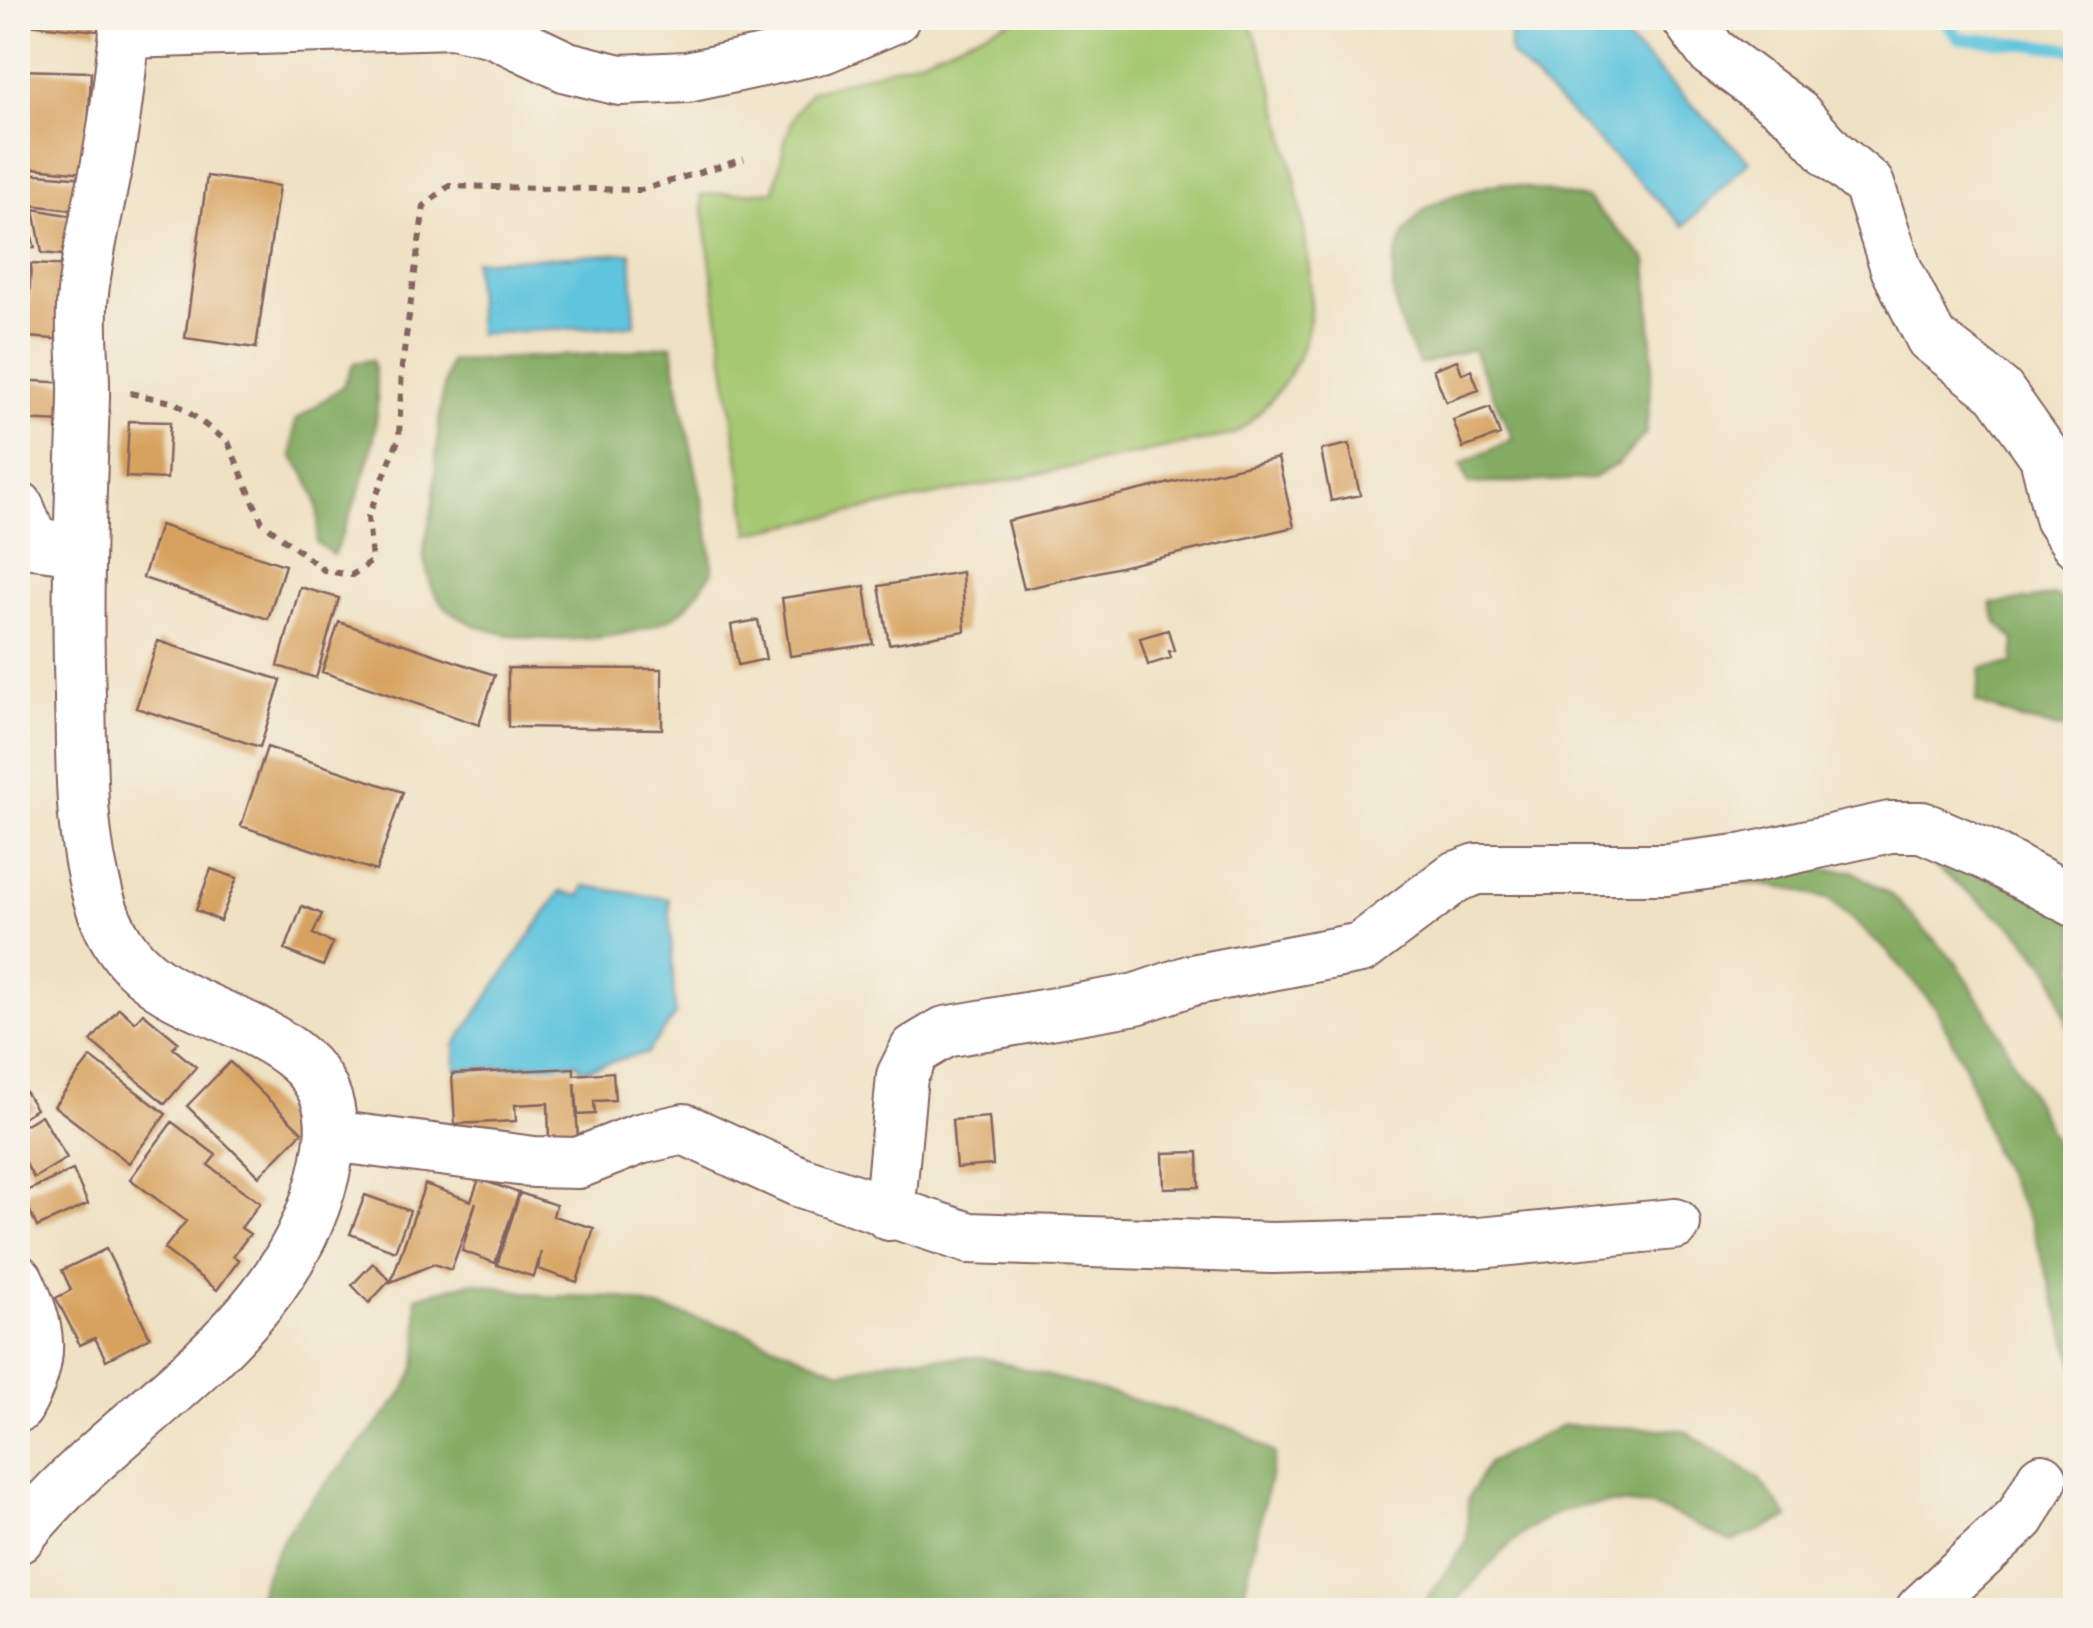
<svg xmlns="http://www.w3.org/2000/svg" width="2093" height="1628" font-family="'Shantell Sans',sans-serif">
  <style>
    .green { fill: #a5c871; stroke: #78744e; stroke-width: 2.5 }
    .forest { fill: #84ac63; stroke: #676647; stroke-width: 2.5 }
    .water { fill: #5fc4dd; stroke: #547284; stroke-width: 2.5 }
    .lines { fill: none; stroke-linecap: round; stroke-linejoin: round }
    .stream { stroke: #5fc4dd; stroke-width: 12 }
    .building { fill: #d7a25f }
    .minor-casing { stroke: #846360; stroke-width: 54 }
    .path { stroke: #846360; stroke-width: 6; stroke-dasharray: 8 8; stroke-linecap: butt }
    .minor { stroke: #fff; stroke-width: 50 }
  </style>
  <rect width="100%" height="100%" fill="#f7f3e8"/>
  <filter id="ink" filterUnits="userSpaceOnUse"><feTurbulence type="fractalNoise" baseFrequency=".01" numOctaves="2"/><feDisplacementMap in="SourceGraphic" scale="20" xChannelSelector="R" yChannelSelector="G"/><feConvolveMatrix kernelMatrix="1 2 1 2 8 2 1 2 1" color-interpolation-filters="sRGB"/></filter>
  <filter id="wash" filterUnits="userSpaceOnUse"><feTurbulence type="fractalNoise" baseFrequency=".0048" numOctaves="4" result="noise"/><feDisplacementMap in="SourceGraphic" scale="40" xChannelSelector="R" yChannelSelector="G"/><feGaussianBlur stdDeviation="2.25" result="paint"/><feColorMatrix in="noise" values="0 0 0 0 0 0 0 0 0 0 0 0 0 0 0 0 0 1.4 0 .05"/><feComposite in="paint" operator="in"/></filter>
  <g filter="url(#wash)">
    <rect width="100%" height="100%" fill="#efe1c3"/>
    <path class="green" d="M1016 18H1247C1276 72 1319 262 1309 322 1302 366 1269 409 1235 434L749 533 701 195 774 191 786 137 795 113 811 91 920 59Z"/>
    <path class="forest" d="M1501 183 1587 199 1647 260 1653 358 1646 433 1619 463 1591 479 1469 484 1461 464 1513 439 1472 349 1420 365C1393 320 1378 264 1415 219 1433 196 1475 190 1501 183Z
      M672 345C681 423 706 493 713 571 703 584 692 604 679 613 629 649 459 655 432 587 429 578 425 566 424 557 423 541 431 521 433 504 438 456 436 407 450 361L605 354Z
      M372 360C389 428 360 492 333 555L316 542C323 505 314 485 292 456L295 421 342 387 354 363Z
      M2055 596 2075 606V731L2024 721 1976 702 1981 668 2013 664 2015 640 1997 623 1991 604Z
      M1929 848 2075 917V1049L2052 972 2019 932 1922 856Z
      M1770 868 1853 871 1895 898 1957 964 1995 1025 2075 1181V1366L2031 1223 1993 1150 1966 1069 1936 1008 1887 951 1830 900 1796 890 1735 881Z
      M472 1282 545 1296 617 1297 739 1330 842 1372 900 1358 982 1357 1236 1429 1275 1454 1240 1610H256C269 1528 333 1482 382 1419 397 1401 413 1383 417 1359 421 1340 417 1316 416 1297Z
      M1563 1425 1684 1430 1758 1478 1789 1518 1732 1542C1704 1530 1669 1508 1639 1505 1540 1494 1508 1545 1449 1610H1419L1467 1541 1468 1498 1488 1463Z"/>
    <path class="water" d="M1510 18H1605L1749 161 1684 226 1510 54Z
      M631 253 635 325 478 334 474 261Z
      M584 886 669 899 675 1015 646 1054C621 1055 605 1068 580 1069L578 1063 456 1070 455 1045 560 892 581 896Z"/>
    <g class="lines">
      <path class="stream" d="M1942 18 1959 38 2066 48 2076 53"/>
    </g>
    <g id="blocks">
      <path class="building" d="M18 18H99L98 31 18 23Z
        M18 70 91 72 86 173 22 167Z
        M27 173 85 178 82 211 31 205Z
        M207 176 279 186 256 348 185 338Z
        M18 188H19L35 248H18Z
        M34 209 78 217 72 256 42 253Z
        M31 264 73 266 68 340 27 337Z
        M1457 360 1462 374 1471 370 1479 390 1446 402 1433 369Z
        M18 380 68 383 66 422 18 420Z
        M1490 407 1500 435 1463 448 1453 420Z
        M129 421 170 422 167 479 126 477Z
        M1349 444 1360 495 1331 501 1321 450Z
        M1278 458 1294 527 1024 589 1007 521Z
        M160 525 285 565 268 619 143 578Z
        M962 572 965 631 889 644 879 586Z
        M865 586 873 644 790 656 782 598Z
        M300 587 339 598 316 678 278 666Z
        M758 620 766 659 738 665 731 625Z
        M339 622 495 675 479 725 322 672Z
        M1168 630 1174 650 1169 651 1171 658 1148 665 1140 638Z
        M158 641 281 680 260 747 136 708Z
        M508 668 662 669V729L508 727Z
        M267 747 403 792 376 871 241 826Z
        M211 869 237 878 220 921 196 910Z
        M302 906 322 914 313 934 333 943 323 966 285 950Z
        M119 1008 135 1022 143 1013 178 1042 173 1048 196 1067 165 1104 91 1041Z
        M91 1057 166 1114 129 1163 54 1106Z
        M230 1062 302 1132 259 1176 187 1106Z
        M574 1068V1075L613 1072 615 1100 594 1101 595 1114 578 1115 575 1083 578 1140 549 1141 548 1103 515 1105 516 1121 455 1124 452 1074Z
        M18 1080 36 1109 18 1120Z
        M41 1115 67 1158 34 1178 18 1151V1129Z
        M989 1117 993 1165 956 1168 952 1120Z
        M172 1122 216 1155 208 1165 260 1203 241 1228 250 1234 233 1256 239 1260 217 1290 164 1249 186 1221 130 1179Z
        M1198 1152 1199 1187 1164 1188 1163 1153Z
        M73 1170 88 1204 37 1227 22 1193Z
        M479 1179 519 1193 495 1263 462 1251 476 1202 451 1270 434 1264 391 1282 425 1184 471 1201Z
        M520 1193 556 1205 553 1216 594 1228 577 1282 538 1269 541 1252 534 1277 497 1265Z
        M365 1195 410 1211 395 1251 350 1234Z
        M106 1249 150 1337 106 1360 95 1338 80 1345 56 1298 71 1290 62 1270Z
        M373 1263 390 1280 369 1303 352 1285Z"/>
    </g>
  </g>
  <g filter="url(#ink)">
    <use href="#blocks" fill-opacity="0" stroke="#846360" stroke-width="2.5"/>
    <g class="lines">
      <defs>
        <path id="minor" d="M1687 18 1712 52 1797 115 1833 155 1869 185 1896 268 1931 338 1999 391 2045 456 2060 518 2076 542
          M125 33 452 23 493 32 567 67 620 80 687 77 823 48 894 18
          M18 506 33 543 79 549
          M331 1136 534 1162 578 1163 639 1139 684 1129 798 1181 969 1238 1272 1248 1479 1243 1675 1224
          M889 1215 902 1076 915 1050 945 1032 1136 999 1192 980 1361 948 1455 877 1477 869H1666L1745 859 1890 827H1922L1987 855 2076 902
          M18 1280C41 1330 46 1358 18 1407
          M18 1538C122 1405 307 1331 330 1140 342 1038 215 1025 155 981 124 959 108 931 98 896 79 831 82 763 80 696 76 597 81 497 84 398 85 363 79 327 83 293 88 244 102 195 110 146 117 109 120 71 125 33L123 18
          M1921 1610 2021 1517 2042 1479"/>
      </defs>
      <use href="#minor" class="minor-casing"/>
      <path class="path" d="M130 393 176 403 228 442 262 522 325 571 352 575 372 561 368 517 399 438 402 366 424 206 449 186 641 190 744 159"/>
      <use href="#minor" class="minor"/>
    </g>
  </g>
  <rect width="2093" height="1628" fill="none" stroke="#f7f3e8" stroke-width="60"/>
</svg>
